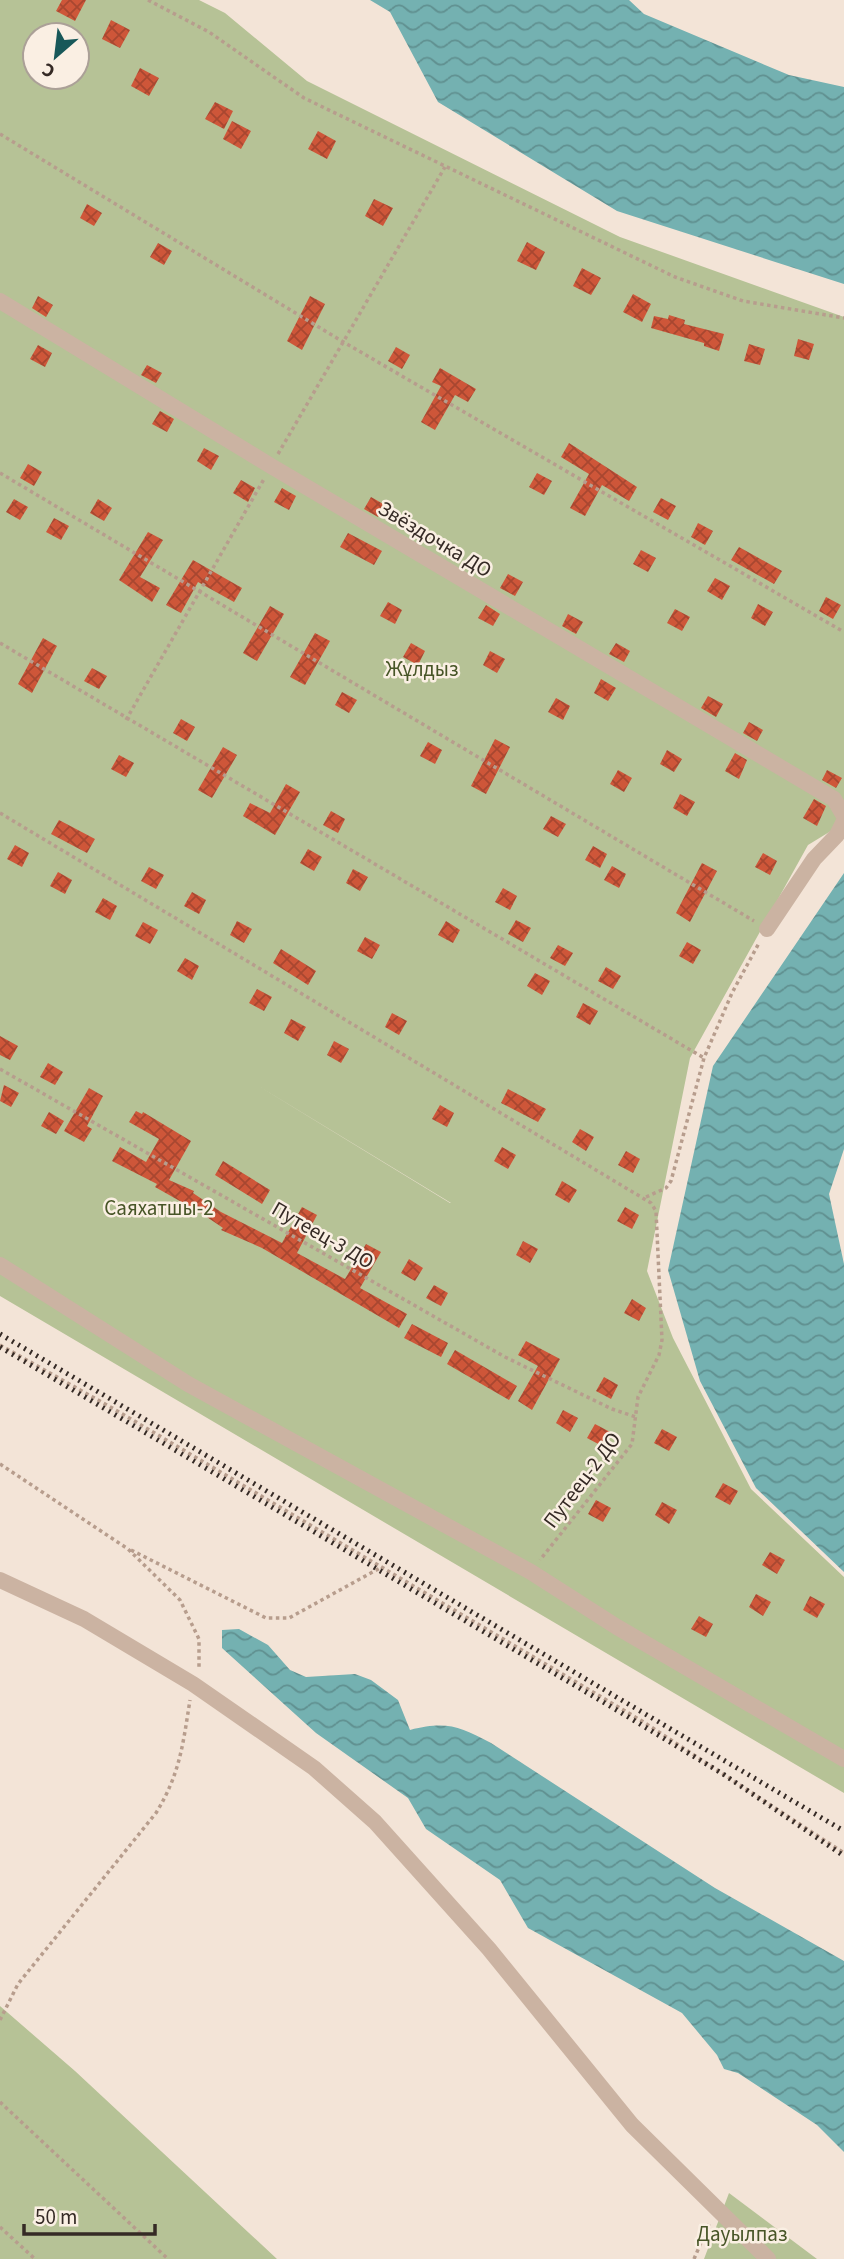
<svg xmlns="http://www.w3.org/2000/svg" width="844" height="2259" font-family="'Source Sans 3',sans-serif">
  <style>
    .garden { fill: #b6c296; fill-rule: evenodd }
    .water { fill: url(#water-waves) }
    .building { fill: url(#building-cross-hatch) }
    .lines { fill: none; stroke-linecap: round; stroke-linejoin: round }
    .path { stroke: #b79d8d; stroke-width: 3.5; stroke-dasharray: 3.5 3.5; stroke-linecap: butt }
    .street { stroke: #cbb3a2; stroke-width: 16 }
    .rail { stroke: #352a25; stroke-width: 5; stroke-dasharray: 2 5; stroke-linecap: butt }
    .labels { text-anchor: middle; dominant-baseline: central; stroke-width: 5; stroke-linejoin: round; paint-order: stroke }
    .street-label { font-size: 21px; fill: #352a25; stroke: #faefe3 }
    .park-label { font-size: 21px; fill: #475527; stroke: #faefe3 }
  </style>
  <defs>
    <pattern id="water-waves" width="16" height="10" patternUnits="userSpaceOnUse" patternTransform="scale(1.75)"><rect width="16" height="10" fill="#74b1b1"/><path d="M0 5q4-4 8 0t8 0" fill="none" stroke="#609090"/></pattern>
    <pattern id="building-cross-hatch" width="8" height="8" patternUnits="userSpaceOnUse" patternTransform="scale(1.75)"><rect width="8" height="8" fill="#ce5639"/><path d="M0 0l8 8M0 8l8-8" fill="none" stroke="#a84730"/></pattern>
  </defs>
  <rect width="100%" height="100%" fill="#f3e4d7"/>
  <path class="garden" d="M0 0H199L225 13 307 81 620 237 844 317V823L808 845 690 1058 647 1271 673 1338 751 1489 844 1577V1793L0 1296ZM35 35H77V77H35ZM183 1040 451 1203H450Z
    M0 2006 75 2071 277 2259H0Z
    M729 2193 817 2259H704Z"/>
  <path class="water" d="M370 0H629L644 14 789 75 844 87V284L617 211 438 102 390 12Z
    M844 873V1149L829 1194 844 1264V1572L756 1488 700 1381 668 1270 713 1066Z
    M239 1629 268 1645 290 1670 306 1677 355 1674 371 1680 398 1700 410 1730C446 1721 459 1726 491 1743L715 1888 844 1961V2152L817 2125 738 2073 724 2069 717 2055 682 2013 528 1928 500 1880 426 1829 408 1798 316 1733 222 1648V1630Z"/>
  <path class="building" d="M62 0H86L75 21 56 11Z
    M111 20 130 30 120 48 102 39Z
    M140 68 159 78 149 96 131 86Z
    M215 102 233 111 224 129 205 119Z
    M232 121 251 131 241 149 223 139Z
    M318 131 336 141 327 159 308 149Z
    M374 199 393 208 383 226 365 216Z
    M87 204 102 213 94 226 80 218Z
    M527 242 545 252 536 270 517 261Z
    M158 243 172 251 164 265 150 257Z
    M582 268 601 278 591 295 573 286Z
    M633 294 651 304 642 322 623 312Z
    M38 296 53 305 46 317 32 308Z
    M310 296 325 304 302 350 287 341Z
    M669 315 685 320 684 324 724 334 719 351 704 346V343L651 328 654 316 668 319Z
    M798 339 814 344 809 360 794 356Z
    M749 344 765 349 760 365 744 361Z
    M38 345 52 353 45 367 30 359Z
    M396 347 410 355 402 369 388 361Z
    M147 365 162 373 156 383 141 375Z
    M440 368 476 389 468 402 455 395 435 430 421 422 441 386 432 382Z
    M160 411 174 419 167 432 152 424Z
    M569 443 637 487 629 501 602 485 585 516 570 508 589 474 561 457Z
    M204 448 219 456 211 470 197 461Z
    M28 464 42 472 34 486 20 478Z
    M537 473 552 481 544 495 529 487Z
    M241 480 255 488 248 502 233 493Z
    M282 488 296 496 289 510 274 502Z
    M371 497 385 505 378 517 364 509Z
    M661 498 676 506 668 520 653 512Z
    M14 499 28 507 20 520 6 512Z
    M98 499 112 508 104 521 90 513Z
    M54 518 69 526 61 540 46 532Z
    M698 523 713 531 705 545 691 537Z
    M148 532 163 540 140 577 160 588 152 602 119 580Z
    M348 533 382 551 374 565 340 547Z
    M739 547 782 571 774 584 731 560Z
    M641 550 656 558 648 572 633 564Z
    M193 560 242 588 234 602 198 582 181 613 166 605Z
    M508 574 523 582 515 596 500 588Z
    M715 578 730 586 722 600 707 591Z
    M826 597 841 605 833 619 819 611Z
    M388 602 402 610 395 624 380 616Z
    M758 604 773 612 765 626 751 618Z
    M486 605 500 614 493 626 478 618Z
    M270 606 284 614 257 661 243 653Z
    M675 609 690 617 682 631 667 623Z
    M568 614 583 622 576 634 562 626Z
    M315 633 330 641 305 685 290 677Z
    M43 638 57 646 32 693 18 684Z
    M411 643 425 651 418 665 403 657Z
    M616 643 630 651 624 662 609 654Z
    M490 651 505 659 497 673 483 665Z
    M92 668 107 676 99 689 84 681Z
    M601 679 616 688 608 701 594 693Z
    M342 692 357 700 349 713 335 705Z
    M708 696 723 704 716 717 701 708Z
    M556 698 570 706 563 720 548 712Z
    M181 719 195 727 187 741 173 733Z
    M749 722 763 730 757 741 743 733Z
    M495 739 510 747 486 794 471 786Z
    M428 742 442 750 435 764 420 756Z
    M223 747 237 755 212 798 198 790Z
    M667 750 682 759 674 772 660 764Z
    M735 753 747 760 739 779 725 771Z
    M119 755 134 763 126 777 111 769Z
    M618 770 632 778 624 792 610 784Z
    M827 770 842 778 836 788 822 780Z
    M286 784 300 792 275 835 243 816 250 803 270 813Z
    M680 794 695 802 687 816 673 808Z
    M814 799 826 806 817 826 803 818Z
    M331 811 345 819 338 833 323 825Z
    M551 816 566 824 558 837 543 829Z
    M59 820 95 839 87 853 51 834Z
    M15 845 29 853 22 867 7 859Z
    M593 846 607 854 600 868 585 860Z
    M308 849 322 857 314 871 300 863Z
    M763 853 777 861 770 875 755 867Z
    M702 863 717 871 690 922 676 913Z
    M612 866 626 874 619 888 604 880Z
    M149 867 164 875 156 889 141 881Z
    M353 869 368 877 360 891 346 883Z
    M58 872 72 880 65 894 50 886Z
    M503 888 517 896 510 910 495 902Z
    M192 892 206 900 199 914 184 906Z
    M103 898 117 906 110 920 95 912Z
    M516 920 531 928 523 942 508 934Z
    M237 921 252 929 244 943 230 935Z
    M446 921 460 930 453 943 438 935Z
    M143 922 158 930 150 944 135 936Z
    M365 937 380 945 372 959 357 951Z
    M687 942 701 950 693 964 679 956Z
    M558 945 573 953 565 966 550 958Z
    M281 949 316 971 308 985 273 963Z
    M185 958 199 966 192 980 177 971Z
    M606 967 621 976 613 989 598 981Z
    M535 973 550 981 542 995 527 986Z
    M257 989 272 997 264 1011 249 1003Z
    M583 1003 598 1011 590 1025 576 1017Z
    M392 1013 407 1021 399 1035 385 1027Z
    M291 1019 306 1027 298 1041 284 1033Z
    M0 1036 18 1046 10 1060 0 1055Z
    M334 1041 349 1049 341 1063 327 1055Z
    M48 1063 63 1072 55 1085 40 1077Z
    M4 1085 19 1093 11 1107 0 1101Z
    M89 1088 103 1096 87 1126 92 1129 84 1142 64 1131Z
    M508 1089 546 1109 538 1122 501 1103Z
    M440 1105 454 1113 447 1127 432 1119Z
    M136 1111 142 1114 143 1112 191 1141 169 1180 194 1191 193 1193 221 1212 282 1243 302 1207 317 1215 297 1253 345 1279 366 1244 381 1252 360 1288 407 1314 399 1328 262 1248 221 1230 223 1228 201 1213 155 1187 157 1184 112 1161 120 1147 146 1162 159 1139 129 1122Z
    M49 1112 64 1121 56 1134 41 1126Z
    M580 1129 594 1137 586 1151 572 1142Z
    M502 1147 516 1155 508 1169 494 1161Z
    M626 1151 640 1159 633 1173 618 1165Z
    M223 1161 270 1190 262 1204 215 1175Z
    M562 1181 577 1190 569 1203 555 1195Z
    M625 1207 639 1215 632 1229 617 1221Z
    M523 1241 538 1249 530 1263 516 1255Z
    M409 1259 423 1268 415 1281 401 1273Z
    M434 1285 448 1293 441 1306 426 1298Z
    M632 1299 646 1308 639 1321 624 1313Z
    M412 1324 448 1343 441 1357 404 1338Z
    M526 1341 560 1359 532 1410 518 1401 538 1366 518 1355Z
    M455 1350 517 1386 509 1400 447 1364Z
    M604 1377 618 1385 611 1399 596 1391Z
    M563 1410 578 1418 570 1432 556 1423Z
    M595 1424 610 1432 602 1446 587 1438Z
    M662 1429 677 1437 669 1451 654 1443Z
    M723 1483 738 1491 730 1505 715 1497Z
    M596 1500 611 1508 603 1522 588 1514Z
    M662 1502 677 1510 669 1524 655 1515Z
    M770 1552 785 1560 777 1574 762 1565Z
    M756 1594 771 1602 763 1616 749 1607Z
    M810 1596 825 1604 817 1618 803 1610Z
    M699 1616 713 1624 706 1637 691 1629Z"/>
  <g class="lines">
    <path class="path" d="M148 0 209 32 304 98 675 277 743 301 844 318
      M0 134 345 343 844 632
      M278 454 445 167
      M0 473 754 921
      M0 643 704 1058
      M126 720 264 479
      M0 813 651 1203 656 1211 662 1340 659 1355 638 1397 632 1444 540 1560
      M0 1069 505 1357 612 1409 636 1417
      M646 1197 666 1188 671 1181 704 1058 732 993 759 943
      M0 1345 114 1409 642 1721 844 1853
      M0 1464 128 1549 180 1600 199 1639V1670
      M131 1550 266 1618H289L380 1568
      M0 2020 18 1984 156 1813C180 1774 183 1744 190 1700
      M0 2102 168 2259
      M0 2227 35 2259
      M694 2259 709 2224"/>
    <path class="street" d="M0 301 271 466 834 799 844 816
      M767 929 814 859 837 835 844 821
      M0 1265 188 1384 531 1572 617 1627 844 1759
      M0 1580 84 1619 193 1684 314 1768 375 1822 489 1949 632 2125 768 2259"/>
    <path class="rail" d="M0 1334 844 1831
      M0 1347 620 1712 723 1774 844 1856"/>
  </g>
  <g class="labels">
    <g class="street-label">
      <text transform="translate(435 539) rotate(31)">Звёздочка ДО</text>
      <text transform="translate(323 1235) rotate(30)">Путеец-3 ДО</text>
      <text transform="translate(582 1480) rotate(-53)">Путеец-2 ДО</text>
    </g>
    <g class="park-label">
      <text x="422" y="669">Жұлдыз</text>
      <text x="159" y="1208">Саяхатшы-2</text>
      <text x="742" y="2234">Дауылпаз</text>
    </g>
  </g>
  <g transform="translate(56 56) rotate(208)"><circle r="33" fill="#faefe3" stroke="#aba097" stroke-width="2"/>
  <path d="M0-5L12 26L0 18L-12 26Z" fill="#185859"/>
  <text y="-10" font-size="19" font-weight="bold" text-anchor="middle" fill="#352a25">С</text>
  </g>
  <path d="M24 2224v10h131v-10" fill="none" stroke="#352a25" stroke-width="3.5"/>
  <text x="35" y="2224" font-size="21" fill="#352a25" stroke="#faefe3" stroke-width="5" paint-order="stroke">50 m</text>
</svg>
